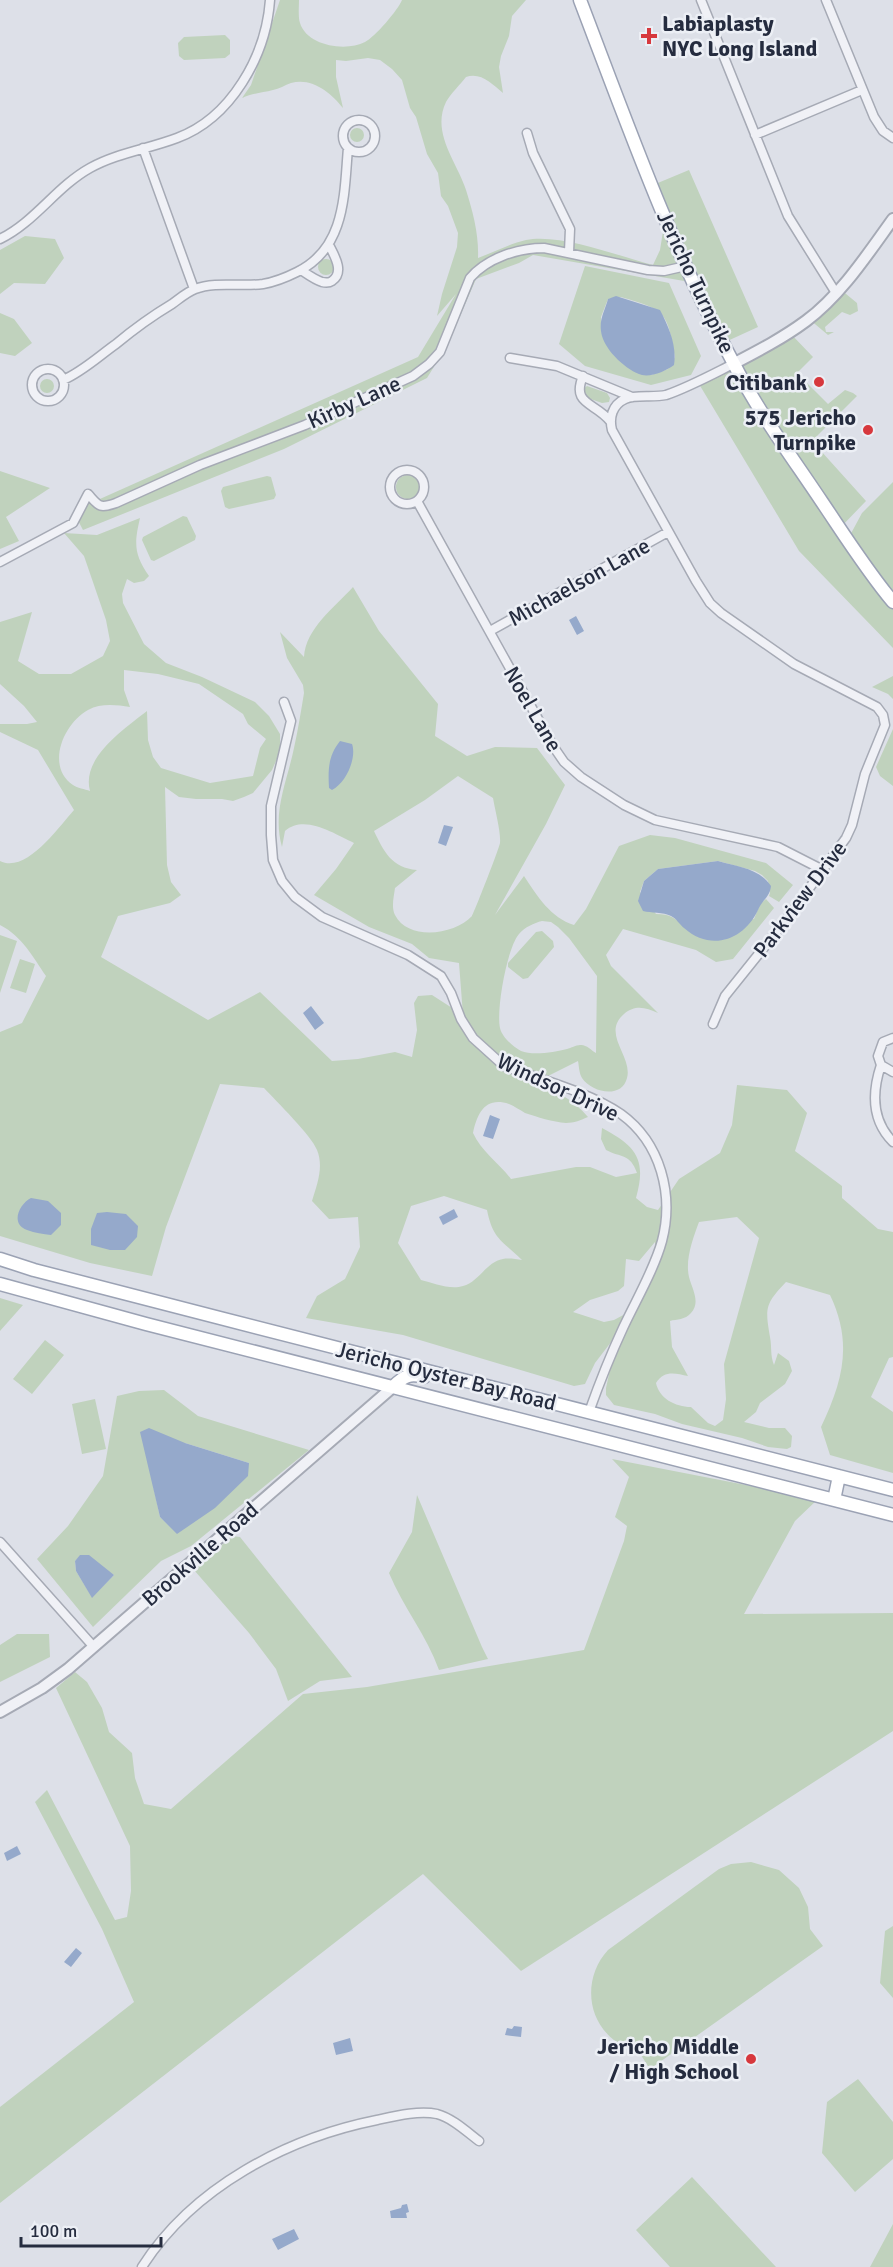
<svg xmlns="http://www.w3.org/2000/svg" width="893" height="2267" font-family="Signika,sans-serif">
  <style>
    .green { fill: #c0d2bd; fill-rule: evenodd }
    .water { fill: #95a9cb }
    .lines { fill: none; stroke-linecap: round; stroke-linejoin: round }
    .minor-casing { stroke: #a6aab5; stroke-width: 11 }
    .tertiary-casing { stroke: #a6aab5; stroke-width: 14 }
    .primary-casing { stroke: #9ba2b4; stroke-width: 15 }
    .minor { stroke: #f0f1f6; stroke-width: 8 }
    .tertiary { stroke: #f0f1f6; stroke-width: 10 }
    .primary { stroke: #fff; stroke-width: 12 }
    .poi-dot { fill: #d7383d; stroke: #eceff5; stroke-width: 2 }
    .labels { text-anchor: middle; dominant-baseline: central; stroke-width: 5; stroke-linejoin: round; paint-order: stroke }
    .poi-label { font-size: 22px; font-weight: bold; fill: #252c3f; stroke: #eceff5; text-anchor: end }
    .street-label { font-size: 22px; fill: #252c3f; stroke: #eceff5 }
  </style>
  <rect width="100%" height="100%" fill="#dde0e8"/>
  <path class="green" d="M280 0H299C299 7 298 17 300 23 307 46 346 52 365 42 375 37 398 10 402 0H526L512 16 509 36 501 56 499 67 503 93C492 84 481 72 466 77 460 85 451 93 446 102 431 133 457 162 466 190 473 212 479 235 478 258 494 252 509 244 526 240 560 233 618 256 653 265L660 250 664 225 690 282 533 255 519 263 476 279 448 344 427 378 284 449 83 530 73 511 418 357 456 294 437 316 442 294 457 247 458 233 448 206 441 196 438 173 427 154 416 117 410 108 402 80 392 69 380 60 368 58 346 61 336 60V77L343 108C331 93 312 77 291 83 285 85 279 89 273 90 262 93 252 93 242 98L251 85Z
    M225 35 230 40V54L225 58 184 60 179 56 178 43 184 37Z
    M350 135a7 7 0 1 1 14 0a7 7 0 1 1-14 0Z
    M689 170 758 327 723 343 653 185Z
    M25 236 55 239 64 258 45 284 14 283 0 294V250Z
    M318 267a8 8 0 1 1 16 0a8 8 0 1 1-16 0Z
    M585 266 669 283 701 356 691 375 651 385 585 366 559 344ZM621 297C666 310 667 311 675 357L668 369 651 375 602 335 601 317 608 299Z
    M840 289 857 303 858 311 850 315 842 312 825 327 826 332H834L828 335 809 319Z
    M0 313 14 319 32 343 15 356 0 353Z
    M790 333 813 357 797 373 828 404 845 390 853 393 857 396 812 441 866 501 839 529 848 539 862 513 893 482V648L799 551 699 384Z
    M40 386a7 7 0 1 1 14 0a7 7 0 1 1-14 0Z
    M587 386 607 393 610 398 609 402 602 403 585 397 583 389Z
    M0 471 50 488 6 517 19 541 0 549Z
    M396 487a12 12 0 1 1 24 0a12 12 0 1 1-24 0Z
    M267 476 271 477 276 495 274 499 229 509 225 507 221 491 223 487Z
    M183 516 187 517 196 536 195 540 154 561 151 560 142 540 143 537Z
    M140 518C134 544 134 554 149 576L144 581 134 583 127 579 122 594 123 603 144 644 166 663 202 677 255 702 269 716 280 734V752L272 770 253 793 244 797 233 801 222 799H196L179 797 165 787 167 865 171 882 181 895 170 903 118 916 101 957 208 1020 260 992 332 1061 358 1059 395 1052 412 1057 417 1030 414 1003 418 996 432 995 463 1015 459 963 429 958 412 944 369 927 314 895 336 869 354 843C334 834 305 814 285 831L282 847C272 812 287 782 294 748 298 730 301 711 304 693L303 685 287 658 280 632 304 657C306 628 334 608 353 587L379 631 438 704 435 736 467 756 495 747 537 748 565 785 546 824 495 915 524 876C537 896 551 918 574 925L586 909 619 846 650 835 675 838 766 863 793 885 779 902 769 896 770 893 768 881 762 875 755 871 718 861 658 869 644 881 640 892 656 914C670 914 676 918 685 928L754 919 760 904 766 899 774 908 733 959 716 962 696 950 623 929 606 955 611 966 658 1013C646 1008 636 1004 624 1014 601 1034 633 1056 627 1078 622 1099 592 1093 582 1078 579 1073 579 1066 578 1061L536 1082C556 1091 574 1100 588 1117 581 1120 574 1123 566 1123 553 1122 537 1117 525 1113 520 1110 514 1106 509 1104 485 1096 477 1114 473 1133 481 1151 499 1163 511 1179L576 1167H590L616 1177 637 1173C630 1153 621 1158 606 1150L601 1139 602 1128C636 1146 647 1159 636 1198L647 1207 658 1210 679 1179 720 1153 732 1125 737 1085 787 1090 807 1113 795 1151 842 1186V1198L878 1229 893 1232V1357L889 1358 871 1397 893 1412V1473L830 1455 821 1427C843 1381 853 1343 830 1295L786 1282C765 1304 765 1308 770 1337 772 1347 770 1355 774 1365L778 1353 789 1361 792 1371 785 1384 760 1403 756 1412 744 1422 769 1428H785L792 1436 791 1447 787 1449 768 1447 742 1438 682 1424 655 1414 614 1405 606 1395V1388L618 1333 595 1363 585 1384 574 1386 403 1335 306 1318 317 1296 345 1279 360 1247 358 1217 329 1219 312 1201C317 1185 324 1167 317 1150 312 1136 276 1101 264 1088L220 1084 166 1227 152 1276 90 1263 0 1236V1032L22 1023 46 976C33 957 22 936 0 925V861C26 874 58 828 74 810L38 750 0 732V724H27L37 722 24 706 0 684V622L32 612 18 661 39 674H71L103 656 110 641 106 620 84 556 64 533 97 535ZM124 670 158 674 199 684 243 714 248 724 266 739 260 748 253 776 210 783 161 768 153 757 148 740 147 711C124 729 81 758 90 791 85 789 77 788 73 785 45 766 64 723 88 710 101 703 116 705 130 707L124 690ZM458 776 493 798C495 810 501 832 500 843 499 849 474 913 472 916 455 935 408 941 395 915 391 907 394 896 395 888L417 870C392 868 384 852 374 831L425 800ZM542 921 551 922 558 927 569 938 597 976 596 1053C591 1050 586 1044 580 1045 576 1045 571 1048 567 1049 555 1052 533 1056 521 1051 513 1047 502 1037 500 1028 496 1010 507 948 519 934 525 927 534 923 542 921ZM444 1196 487 1210C493 1240 502 1240 522 1260 516 1259 508 1258 503 1259 486 1262 479 1282 463 1286 450 1290 433 1283 421 1280L398 1243 411 1206ZM737 1217 759 1238 724 1364 726 1399 723 1420 715 1426 708 1423 691 1407C675 1407 659 1398 656 1383 664 1370 675 1373 688 1376L672 1347 670 1321C677 1319 685 1320 691 1313 701 1302 692 1289 689 1277 685 1260 693 1238 699 1222ZM655 1242V1268L627 1313 614 1320 604 1322 573 1312 590 1300 618 1291 624 1286 626 1259 639 1261Z
    M893 676V699L888 694 872 687Z
    M893 729V786L880 776 876 767Z
    M542 931 553 941 554 947 528 978 523 979 508 967V963L536 932Z
    M0 935 17 941 0 993Z
    M20 959 35 964 26 993 10 988Z
    M0 1298 23 1305 0 1331Z
    M45 1340 64 1355 32 1394 13 1379Z
    M164 1390 198 1416 309 1450 191 1546 161 1561 93 1627 37 1559 68 1526 103 1476 117 1396 139 1391ZM185 1443 249 1463 177 1533 160 1517 153 1485ZM80 1556 114 1575 92 1597 76 1571 75 1561Z
    M95 1399 106 1449 82 1454 72 1404Z
    M612 1459 818 1499 795 1521 744 1614 893 1613V1731L521 1971 423 1874 0 2203V2107L134 2002 102 1929 35 1802 47 1790 115 1920 127 1917 131 1891 130 1846 56 1688 75 1672 87 1682 102 1708 109 1732 132 1753 135 1778 144 1804 171 1809 303 1694 367 1687 584 1650 624 1541 627 1526 615 1517 629 1477Z
    M417 1495 482 1647 488 1659 439 1670C427 1636 403 1607 389 1573L412 1532Z
    M232 1536 240 1537 352 1677 320 1681 288 1701 276 1669 249 1633 194 1570Z
    M17 1634H49L50 1657 0 1682V1645Z
    M751 1862 779 1870 799 1888 808 1907 810 1929 823 1946 650 2069C646 2064 642 2054 636 2051 629 2047 621 2046 615 2041 585 2018 584 1976 608 1950L719 1869 731 1864Z
    M893 1926V1998L880 1983 885 1931Z
    M858 2079 893 2122V2159L855 2192 822 2153 827 2102Z
    M692 2177 776 2267H670L636 2230Z
    M893 2224V2267H870Z"/>
  <path class="water" d="M616 296 660 310C669 327 677 346 674 365 666 371 652 377 642 375 627 371 606 351 602 336 598 321 604 313 608 299Z
    M576 616 584 631 577 635 569 620Z
    M340 741 352 744C357 758 346 783 332 790L329 788C328 770 328 756 340 741Z
    M444 825 453 827 446 846 438 843Z
    M718 861C738 867 759 868 771 886 770 897 762 900 758 910 744 940 711 952 684 928 679 924 677 919 671 916 663 912 651 913 643 911L638 901 644 881 658 869Z
    M311 1006 324 1023 315 1030 303 1013Z
    M490 1115 500 1119 493 1139 483 1136Z
    M31 1198 48 1201 61 1213V1225L51 1235C43 1234 35 1233 27 1230 10 1224 19 1204 31 1198Z
    M454 1209 458 1217 443 1225 439 1217Z
    M107 1212 126 1214 138 1226 137 1237 125 1250H110L91 1245V1229L97 1213Z
    M149 1428 185 1443 249 1463 248 1476 215 1508 177 1534 160 1517 140 1432Z
    M80 1555H89L114 1575 92 1598 76 1571 75 1561Z
    M17 1846 21 1854 7 1861 4 1853Z
    M76 1948 82 1953 71 1967 64 1962Z
    M514 2026 522 2027 521 2037 505 2035 507 2028 512 2029Z
    M350 2038 353 2051 336 2055 333 2043Z
    M407 2204 409 2212 406 2213 407 2218H391L390 2211 401 2208 402 2205Z
    M294 2229 299 2239 278 2250 272 2239Z"/>
  <g class="lines">
    <defs>
      <path id="minor" d="M701 0 788 216 836 293
        M826 0 874 117 883 131 893 138
        M343 136a16 16 0 1 1 32 0a16 16 0 1 1-32 0Z
        M527 133 533 153 570 229 569 252
        M755 135 862 90
        M143 148 194 289
        M0 239C35 222 56 187 90 168 117 153 148 149 177 138 231 118 266 56 270 0
        M301 270C307 274 315 280 322 282 326 283 329 283 332 281 345 272 334 255 329 245
        M510 358 557 366 632 397
        M32 385a16 16 0 1 1 32 0a16 16 0 1 1-32 0Z
        M583 376C571 405 595 402 610 421
        M63 380C82 372 99 356 116 344 134 329 152 316 172 304 179 299 187 292 195 289 216 281 241 287 263 284 275 282 287 277 297 272 346 248 344 194 348 148
        M390 487a17 17 0 1 1 34 0a17 17 0 1 1-34 0Z
        M417 501 553 746 564 762 581 777 624 805 655 820 778 847 823 870
        M0 562 73 523 88 494C99 506 99 509 116 503L200 465 305 425 413 376 429 364 440 352 470 278C487 258 518 248 544 248L648 270 664 271 686 266
        M490 631 668 532
        M284 702 291 721 271 806V835L273 860 282 881 295 897 322 917 408 955 441 976 451 993 461 1019 473 1038 504 1066C540 1079 591 1093 621 1114 661 1143 674 1195 662 1241 654 1270 636 1300 623 1328 610 1356 599 1384 589 1412
        M713 1024 725 996 786 920 846 838 852 825 865 774 885 725 883 715 877 707 794 664 721 613 710 603 696 581 612 430C609 418 612 405 625 399 636 394 653 398 666 395 689 387 711 375 733 364
        M893 1038 883 1042 878 1056 881 1065 893 1072
        M881 1065C872 1092 871 1120 893 1142
        M0 1542 93 1646
        M142 2267C193 2187 287 2138 377 2120 395 2116 419 2110 437 2114 452 2118 466 2131 479 2141"/>
      <path id="tertiary" d="M733 364C758 351 783 338 806 321 841 295 867 255 893 219
        M0 1712 42 1688 68 1669 394 1386"/>
      <path id="primary" d="M580 0C627 123 671 248 734 364 759 413 792 457 822 502 845 536 867 571 893 602
        M0 1259 34 1270 220 1318 893 1490
        M0 1284 146 1324 893 1515
        M394 1386C404 1376 410 1373 424 1377
        M834 1500 839 1476"/>
    </defs>
    <use href="#minor" class="minor-casing"/>
    <use href="#tertiary" class="tertiary-casing"/>
    <use href="#primary" class="primary-casing"/>
    <use href="#minor" class="minor"/>
    <use href="#tertiary" class="tertiary"/>
    <use href="#primary" class="primary"/>
  </g>
  <g class="poi-dot">
    <path d="M646 27h6v6h6v6h-6v6h-6v-6h-6v-6h6z"/>
    <circle cx="819" cy="382" r="6"/>
    <circle cx="868" cy="430" r="6"/>
    <circle cx="751" cy="2059" r="6"/>
  </g>
  <g class="labels">
    <g class="poi-label">
      <text x="662" y="23" text-anchor="start">Labiaplasty<tspan x="662" dy="25">NYC Long Island</tspan></text>
      <text x="807" y="382">Citibank</text>
      <text x="856" y="417">575 Jericho<tspan x="856" dy="25">Turnpike</tspan></text>
      <text x="739" y="2046">Jericho Middle<tspan x="739" dy="25">/ High School</tspan></text>
    </g>
    <g class="street-label">
      <text transform="translate(696 282) rotate(65)">Jericho Turnpike</text>
      <text transform="translate(354 402) rotate(-24)">Kirby Lane</text>
      <text transform="translate(579 582) rotate(-29)">Michaelson Lane</text>
      <text transform="translate(533 709) rotate(60)">Noel Lane</text>
      <text transform="translate(800 899) rotate(-53)">Parkview Drive</text>
      <text transform="translate(558 1087) rotate(25)">Windsor Drive</text>
      <text transform="translate(446 1376) rotate(14)">Jericho Oyster Bay Road</text>
      <text transform="translate(200 1554) rotate(-41)">Brookville Road</text>
    </g>
  </g>
  <path d="M21 2237v9h140v-9" fill="none" stroke="#252c3f" stroke-width="3"/>
  <text x="30" y="2237" font-size="18" fill="#252c3f" stroke="#eceff5" stroke-width="4.5" paint-order="stroke">100 m</text>
</svg>
